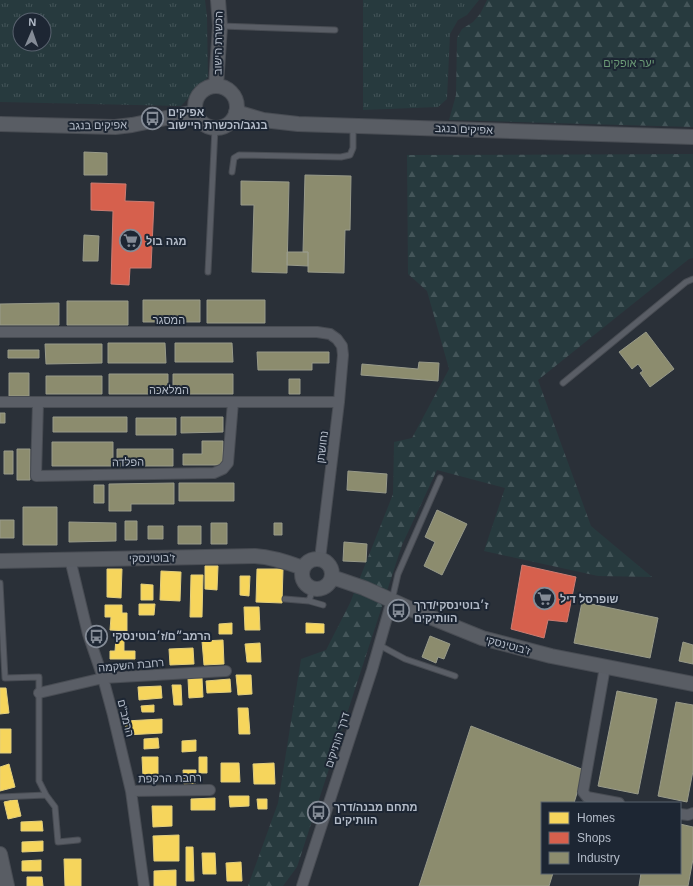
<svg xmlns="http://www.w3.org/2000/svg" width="693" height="886" font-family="Helvetica,Heebo,sans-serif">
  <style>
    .grass { fill: url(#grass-tufts); fill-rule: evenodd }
    .forest { fill: url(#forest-firs) }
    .homes { fill: #f6d55c; stroke: #e2ce7d }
    .shops { fill: #d6604d; stroke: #cc7c72 }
    .industry { fill: #8c8c6e; stroke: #989a89 }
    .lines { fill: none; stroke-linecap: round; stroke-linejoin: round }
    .lane-casing { stroke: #484c53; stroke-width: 7 }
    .street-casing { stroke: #484c53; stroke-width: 12 }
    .secondary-casing { stroke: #484c53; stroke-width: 16 }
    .lane { stroke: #5a5e66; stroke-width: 5 }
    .street { stroke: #5a5e66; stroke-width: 10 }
    .secondary { stroke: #595d64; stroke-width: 14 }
    .labels { text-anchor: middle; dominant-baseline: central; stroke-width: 4; stroke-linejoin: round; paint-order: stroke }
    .street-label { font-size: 11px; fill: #b4bcc9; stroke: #1d2633 }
    .park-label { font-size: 11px; fill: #6b9a76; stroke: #1d2633 }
    .poi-label { font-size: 11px; font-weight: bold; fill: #b4bcc9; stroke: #1d2633; text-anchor: start }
  </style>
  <defs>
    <pattern id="grass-tufts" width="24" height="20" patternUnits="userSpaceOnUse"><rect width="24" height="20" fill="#273a3e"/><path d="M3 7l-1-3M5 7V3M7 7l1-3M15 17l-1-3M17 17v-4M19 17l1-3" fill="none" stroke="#445559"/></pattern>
    <pattern id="forest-firs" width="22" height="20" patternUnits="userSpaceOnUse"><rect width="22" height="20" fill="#273a3e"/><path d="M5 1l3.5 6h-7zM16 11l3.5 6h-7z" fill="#445559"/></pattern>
  </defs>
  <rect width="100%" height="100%" fill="#2a3038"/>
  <path class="grass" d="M0 0H205L207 16 208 77 181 106 0 102ZM20 20H44V44H20Z
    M363 0H479L467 15 458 20 450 34 447 99 438 107 363 110Z"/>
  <path class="forest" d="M487 0H693V127L449 120 456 95 457 38 462 29 473 22 480 14Z
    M693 154V258L689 259 538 380 591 526 652 577 598 576 484 551 505 488 437 470 402 545 297 867 283 886H248L278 803 301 659 326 650 350 603 393 494 394 442 412 438 449 369 427 291 408 274 407 155Z"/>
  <path class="homes" d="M205 566H218L217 590 205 589Z
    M107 569H122L121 598 107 597Z
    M257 569H283L282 603 256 602Z
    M161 571 181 572 180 601 160 600Z
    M191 575H203L202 617H190Z
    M240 576H250L249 596 240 595Z
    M141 584 153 585V600H141Z
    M139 604H155L154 615H139Z
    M105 605H122V613H127V631L110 630 111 617H105Z
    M244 607H259L260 630H245Z
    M232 623V634H219V624Z
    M306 623 324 624V633H306Z
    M116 638H124V651H135V659H110V651H115Z
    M223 640 224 664 204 665 202 641Z
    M260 643 261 662H247L245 644Z
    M193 648 194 664 170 665 169 649Z
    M236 675H251L252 694 238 695Z
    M202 678 203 697 189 698 188 679Z
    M230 679 231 692 207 693 206 681Z
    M172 685H181L182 705H174Z
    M161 686 162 698 139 700 138 687Z
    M0 688H6L9 713 0 714Z
    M154 705V712H142L141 706Z
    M238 708H248L250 734H239Z
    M162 719V733L126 735 125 721Z
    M0 729H11V753H0Z
    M158 738 159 748 144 749V739Z
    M196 740V751L182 752V741Z
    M142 757H158V776L143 777Z
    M199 757H207V773H199Z
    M221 763H239L240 782H221Z
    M274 763 275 784H254L253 764Z
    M9 764 15 787 0 791V767Z
    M183 770H196V783L184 784Z
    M229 796H249V806L230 807Z
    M215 798V810H191V799Z
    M17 799 21 816 8 819 4 802Z
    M257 799H267V809H258Z
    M152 806H172V826L153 827Z
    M42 821 43 831H21V822Z
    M179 835V861H154L153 836Z
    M43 841V851L22 852V842Z
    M186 847H193L194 881H186Z
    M202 853H215L216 874H203Z
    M64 859H81V886H65Z
    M41 860V871H22V861Z
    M241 862 242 881H227L226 863Z
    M176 870V886H154V871Z
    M27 877H42L43 886H27Z"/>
  <path class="shops" d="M91 183 126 184 125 201 154 202 151 268H130L129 285 111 284 113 211 91 210Z
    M522 565 576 577 567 622 548 620 544 638 511 629Z"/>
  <path class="industry" d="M84 152 107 153V175H84Z
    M305 175 351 176 350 230H345L344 273 308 272V252H303Z
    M241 181 289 182 287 273 252 272 254 205H241Z
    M84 235 99 236 98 261H83Z
    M287 252H308V266L287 265Z
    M143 300H200V322H143Z
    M207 300H265V323H207Z
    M67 301H128V325H67Z
    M59 303V325H0V304Z
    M646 332 674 369 650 387 640 373 643 371 638 364 632 369 619 352Z
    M108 343H165L166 363H108Z
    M175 343H232L233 362H175Z
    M45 344H102V363L46 364Z
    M8 350H39V358H8Z
    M257 352H329V363H312V370H258Z
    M419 362 439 363 438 381 361 375 362 364 418 369Z
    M9 373H29V396H9Z
    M109 374H168V394H109Z
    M173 374H233V394H173Z
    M46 376H102V394H46Z
    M289 379H300V394H289Z
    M0 413H5V423H0Z
    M53 417H127V432H53Z
    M181 417H223V432L181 433Z
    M136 418H176V435H136Z
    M202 441H223V465H183V454H202Z
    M52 442H113V466H52Z
    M17 449H30V480H17Z
    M117 449H173V466H117Z
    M4 451H13V474H4Z
    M348 471 387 474 386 493 347 490Z
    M174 483V504H131V511H109V484Z
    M179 483H234V501H179Z
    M94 485H104V503H94Z
    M23 507H57V545H23Z
    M437 510 467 524 442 575 424 566 435 542 425 537Z
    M0 520H14V538H0Z
    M125 521H137V540H125Z
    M69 522 116 523V541L69 542Z
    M211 523H227V544H211Z
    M274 523H282V535H274Z
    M148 526H163V539H148Z
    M178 526H201V544H178Z
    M344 542 367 544 366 562 343 561Z
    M582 602 658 618 650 658 574 643Z
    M430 636 450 644 444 659 438 657 436 663 422 657Z
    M683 642 693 645V664L679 661Z
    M617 691 657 699 638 794 598 786Z
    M676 702 693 705V771L687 802 658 796Z
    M471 726 584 770 574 803H542V873H553L549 886H419Z
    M680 824 693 827V859L688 886H639L641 873H680Z"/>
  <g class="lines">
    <defs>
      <path id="lane" d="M221 26 335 30
        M232 172 234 158 239 155 341 157 350 155 353 148V127
        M208 272 215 128
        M563 383 686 282 693 279
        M0 583 5 678 39 677V781L46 795 55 807 58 842 78 840
        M285 599 309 601 323 605
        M392 600 398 574 440 478
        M309 601 313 588
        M379 645 405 659 455 676
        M0 797 46 795"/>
      <path id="street" d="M0 332H317L330 334 337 339 342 346 343 355 339 402 320 559
        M0 402H339
        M38 403 36 476 214 473 223 469 228 463 233 402
        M70 559 88 634 103 678 113 715 131 791 144 886
        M605 667 583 792 587 797 619 803
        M39 693 103 678 226 671
        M131 791 210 790
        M680 814 688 815 693 813
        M302 886 372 670 392 600"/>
      <path id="secondary" d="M195 107a21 21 0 1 1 42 0a21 21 0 1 1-42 0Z
        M216 86 220 26 218 0
        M236 112 263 120 298 124 693 137
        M0 124 115 127 132 125 195 112
        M302 574a15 15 0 1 1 30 0a15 15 0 1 1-30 0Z
        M0 561 255 556C272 557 287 562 303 568
        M332 577 364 588 413 610 482 638 551 656 693 684
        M0 854 7 886"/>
    </defs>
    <use href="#lane" class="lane-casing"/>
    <use href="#street" class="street-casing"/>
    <use href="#secondary" class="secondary-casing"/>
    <use href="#lane" class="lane"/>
    <use href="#street" class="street"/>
    <use href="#secondary" class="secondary"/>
  </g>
  <defs>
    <symbol id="bus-ring" viewBox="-11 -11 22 22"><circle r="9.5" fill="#1d2633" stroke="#848b96" stroke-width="1.5"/><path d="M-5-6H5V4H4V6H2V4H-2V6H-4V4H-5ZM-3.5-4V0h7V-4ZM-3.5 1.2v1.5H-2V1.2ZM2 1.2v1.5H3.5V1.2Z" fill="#848b96"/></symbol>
    <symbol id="supermarket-ring" viewBox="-11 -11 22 22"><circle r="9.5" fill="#1d2633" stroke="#848b96" stroke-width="1.5"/><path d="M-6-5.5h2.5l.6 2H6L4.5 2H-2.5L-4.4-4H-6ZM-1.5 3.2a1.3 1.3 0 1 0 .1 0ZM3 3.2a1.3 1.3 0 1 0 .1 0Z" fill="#848b96"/></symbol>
  </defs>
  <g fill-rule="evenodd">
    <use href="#bus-ring" x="140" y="106" width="25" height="25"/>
    <use href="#supermarket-ring" x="118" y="228" width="25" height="25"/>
    <use href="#supermarket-ring" x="532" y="586" width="25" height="25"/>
    <use href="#bus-ring" x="386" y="598" width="25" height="25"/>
    <use href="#bus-ring" x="84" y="624" width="25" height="25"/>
    <use href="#bus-ring" x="306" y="800" width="25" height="25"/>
  </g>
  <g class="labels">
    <g class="street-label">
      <text transform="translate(218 43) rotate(-89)">הכשרת הישוב</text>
      <text transform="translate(98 125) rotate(-1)">אפיקים בנגב</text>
      <text transform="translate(464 129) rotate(2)">אפיקים בנגב</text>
      <text x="169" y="320">המסגר</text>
      <text x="169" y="390">המלאכה</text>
      <text transform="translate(322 447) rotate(-83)">נחושתן</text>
      <text transform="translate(128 462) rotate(-1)">הפלדה</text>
      <text transform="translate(152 558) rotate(-1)">ז'בוטינסקי</text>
      <text transform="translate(508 645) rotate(15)">ז'בוטינסקי</text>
      <text transform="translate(131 665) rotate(-5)">רחבת השקמה</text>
      <text transform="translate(126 718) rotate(76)">הרמב"ם</text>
      <text transform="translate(337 740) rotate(-72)">דרך הותיקים</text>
      <text transform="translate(170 778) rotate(-1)">רחבת הרקפת</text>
    </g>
    <g class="park-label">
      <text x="629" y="63">יער אופקים</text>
    </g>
    <g class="poi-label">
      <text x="168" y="112">אפיקים<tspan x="168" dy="13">בנגב/הכשרת היישוב</tspan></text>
      <text x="146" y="241">מגה בול</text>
      <text x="560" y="599">שופרסל דיל</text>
      <text x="414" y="605">ז׳בוטינסקי/דרך<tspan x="414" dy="13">הוותיקים</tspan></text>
      <text x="112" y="636">הרמב״ם/ז׳בוטינסקי</text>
      <text x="334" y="807">מתחם מבנה/דרך<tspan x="334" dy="13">הוותיקים</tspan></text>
    </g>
  </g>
  <rect x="541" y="802" width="140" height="72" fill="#1d2633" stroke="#59626f"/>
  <rect x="549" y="812" width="20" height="12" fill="#f6d55c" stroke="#59626f"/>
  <text x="577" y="822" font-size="12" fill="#b4bcc9">Homes</text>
  <rect x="549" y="832" width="20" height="12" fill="#d6604d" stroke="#59626f"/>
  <text x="577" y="842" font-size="12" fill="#b4bcc9">Shops</text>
  <rect x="549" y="852" width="20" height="12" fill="#8c8c6e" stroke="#59626f"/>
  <text x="577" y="862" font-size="12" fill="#b4bcc9">Industry</text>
  <g transform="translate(32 32) rotate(2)"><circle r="19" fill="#1d2633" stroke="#59626f"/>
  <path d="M0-3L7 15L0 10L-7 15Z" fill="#848b96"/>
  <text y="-6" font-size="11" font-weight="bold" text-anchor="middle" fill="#b4bcc9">N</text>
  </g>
</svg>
